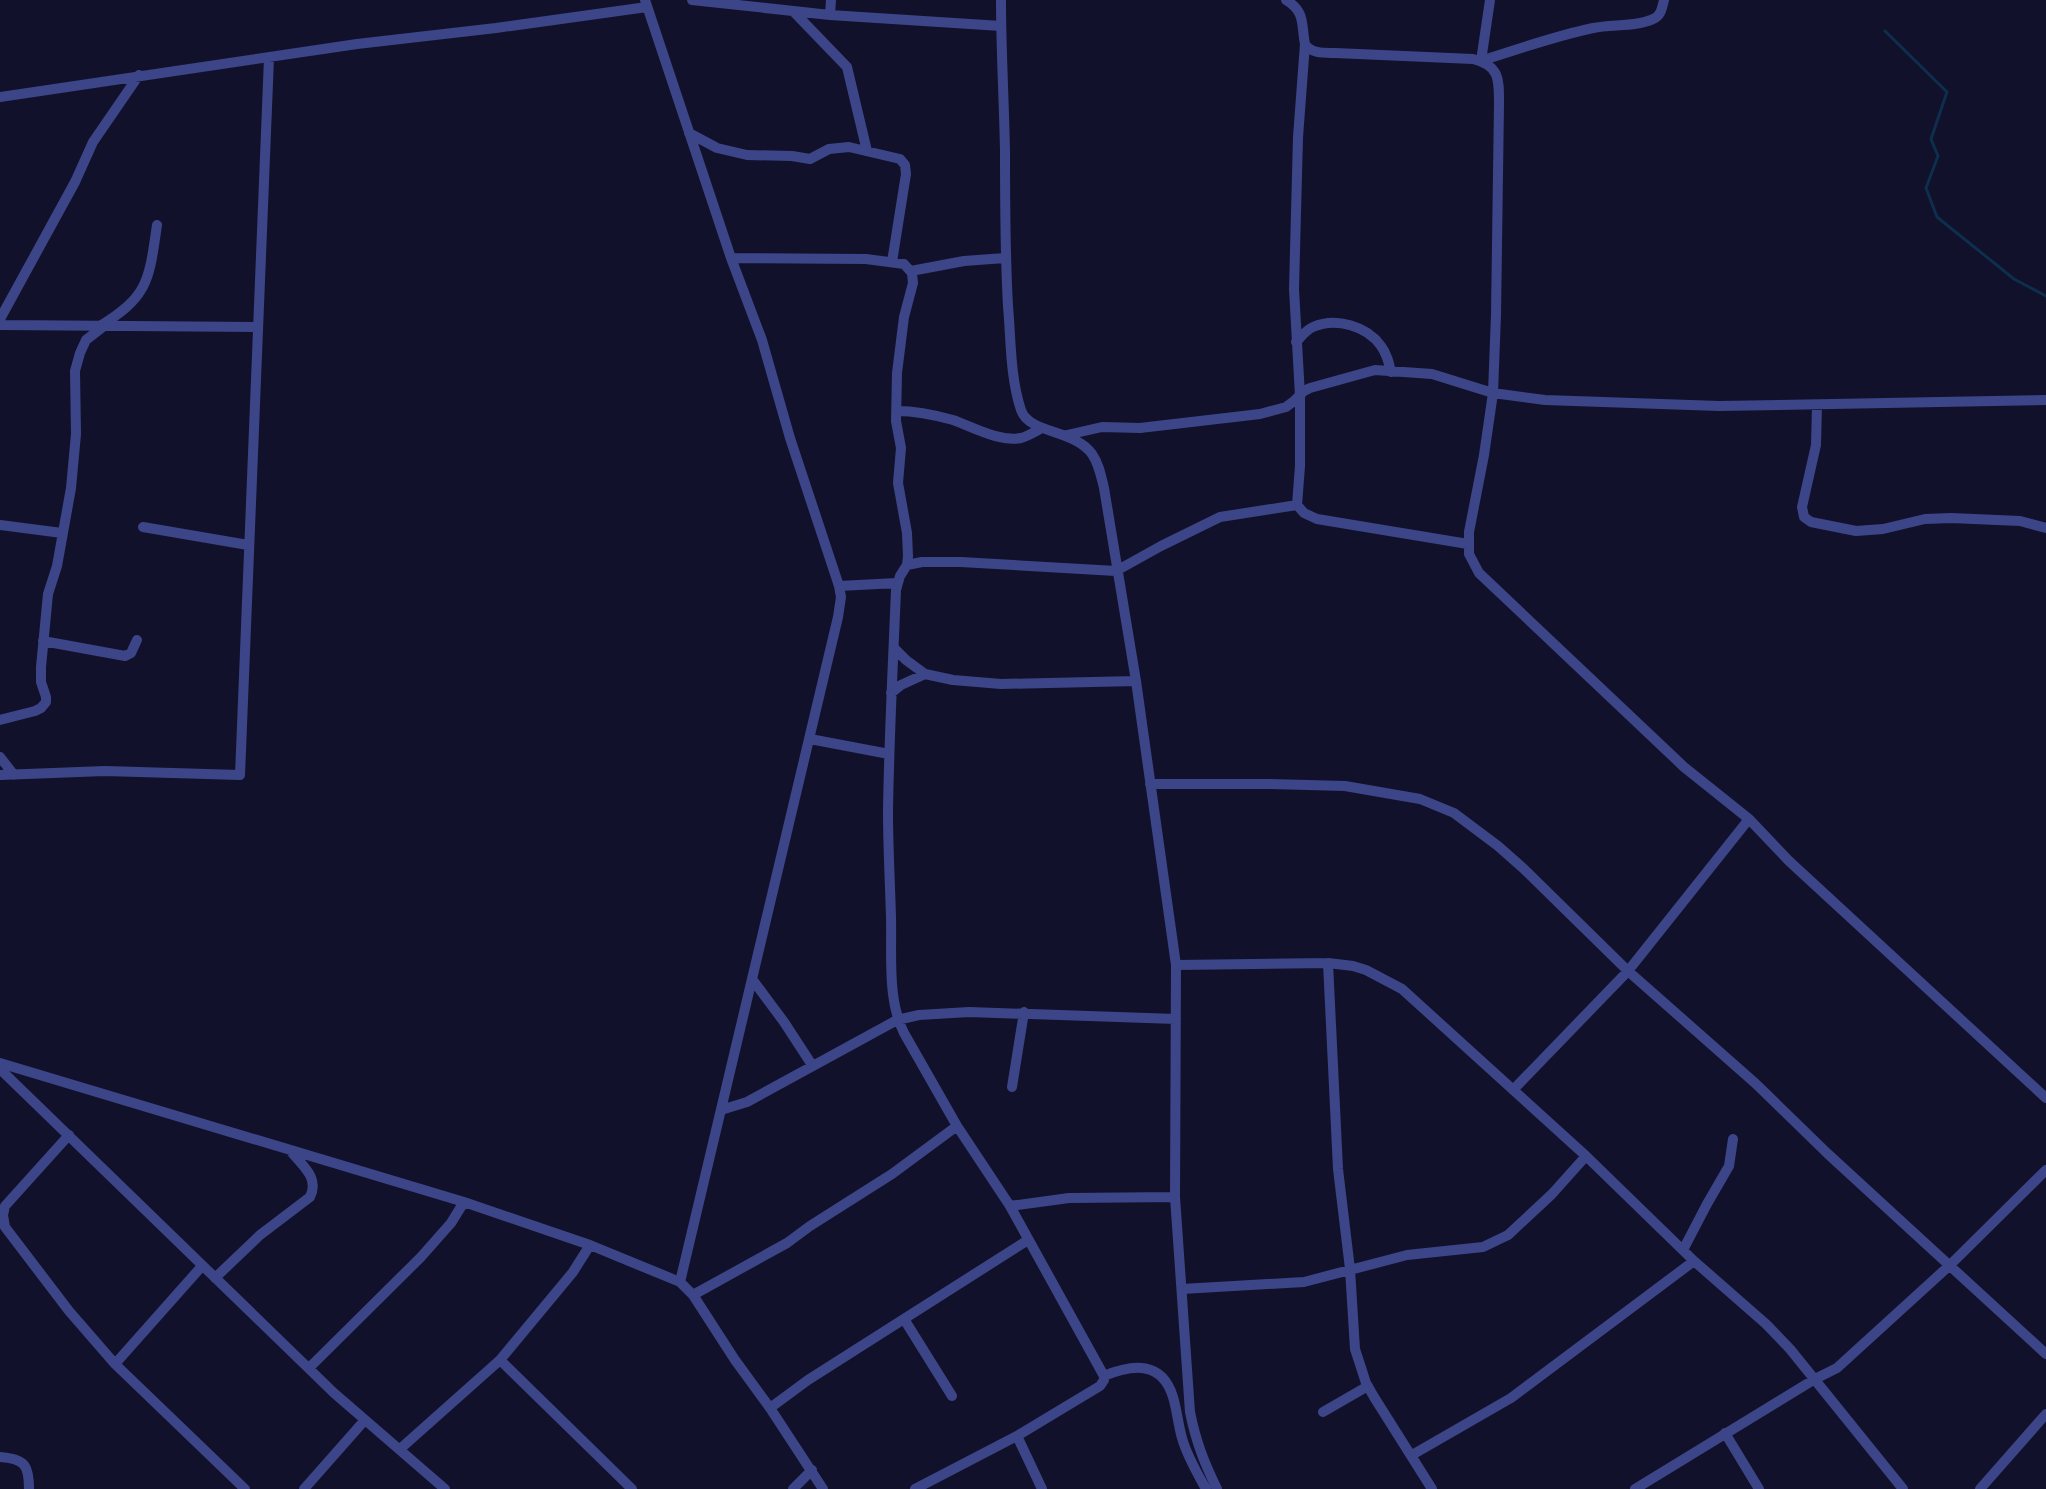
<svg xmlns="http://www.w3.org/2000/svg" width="2046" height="1489" font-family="Overpass,sans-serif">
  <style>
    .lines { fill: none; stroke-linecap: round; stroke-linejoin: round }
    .stream { stroke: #0e2e4d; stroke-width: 3 }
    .minor { stroke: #3d4589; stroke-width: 10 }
  </style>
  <rect width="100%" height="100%" fill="#12112b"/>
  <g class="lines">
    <path class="stream" d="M1885 31 1947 92 1931 139 1938 156 1926 188 1937 217 2014 279 2046 296"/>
    <path class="minor" d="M645 0 731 258 762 340 790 438 839 586 841 597 838 617 680 1282
      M692 0 830 15 1001 26
      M1001 0C1001 50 1004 100 1005 151 1005 202 1005 254 1008 306 1011 339 1010 377 1021 410 1029 434 1074 429 1092 454 1099 464 1101 476 1104 488L1136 681 1176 965 1175 1197 1190 1412C1196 1442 1204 1462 1217 1489
      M1286 0C1306 12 1301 25 1305 44 1311 54 1325 53 1335 53L1473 59C1500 66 1499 79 1499 104L1496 315 1493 393 1484 455 1469 532V554L1479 573 1684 767 1749 819 1789 861 2046 1098
      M1490 0 1481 61C1518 49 1555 36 1593 28 1611 24 1637 27 1653 19 1661 16 1662 8 1664 0
      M793 11 847 67 867 151
      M830 15 831 0
      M1305 44 1298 137 1294 289 1300 396V466L1297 505 1304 513 1317 519 1468 544
      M0 97 357 44 496 28 647 7
      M689 133 717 148 747 155 792 156 810 159 829 149 849 147 900 159 905 165 906 174 892 262
      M731 258 866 259 904 264 912 273 913 283 904 317 897 373 896 421 901 448 898 483 907 533 908 556 907 565 900 576 896 590C893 664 889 738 888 812 888 847 890 882 891 917 892 955 887 999 904 1033L957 1126 1010 1206 1104 1376V1380L1100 1386 1080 1398 1017 1436 915 1489
      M911 271 964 261 1005 258
      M0 319 75 182 93 142 139 75
      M0 325 258 327
      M100 326C149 296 149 280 157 225
      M1296 342C1301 337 1306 330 1313 327 1336 317 1367 326 1381 346 1387 354 1389 363 1391 372
      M1817 405 1816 445 1802 507 1804 517 1811 522 1856 531 1883 529 1925 519 1951 518 2020 521 2046 528
      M897 411C916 411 935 415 953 420 973 427 999 442 1021 438 1028 436 1036 431 1042 428
      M1067 435 1102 427 1140 428 1260 414 1286 407 1294 401 1304 391 1310 388 1375 370 1432 374 1493 393 1545 400 1719 406 2046 400
      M0 525 62 533
      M143 527 248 545
      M907 565 922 562H961L1116 571 1161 546 1220 517 1297 505
      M839 586 897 583
      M43 641 125 656 131 653 137 640
      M894 648 906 660 925 674 953 680 1001 684 1136 681
      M891 693 901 685 925 674
      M0 720 35 711 41 708 46 702V697L41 682V667L48 594 57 566 71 488 76 434 75 371 80 353 86 340 104 326
      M810 739 889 754
      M0 757 14 775
      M0 775 105 771 240 775 269 58
      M1150 784H1268L1345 786 1420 799 1454 813 1498 846 1524 869 1628 971 1755 1083 1828 1154 2046 1354
      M1328 963 1338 1169 1350 1269 1355 1349 1366 1383 1374 1397 1432 1489
      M1176 965 1328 963 1353 966 1366 970 1402 989 1586 1156 1694 1261 1766 1324 1790 1349 1903 1489
      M752 979 784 1022 812 1065
      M0 1063 464 1202 590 1245 680 1282 693 1295 735 1360 770 1408 823 1489
      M0 1069 334 1393 445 1489
      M1012 1087 1024 1012
      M1513 1090 1628 971 1749 819
      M721 1110 747 1102 897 1020 919 1015 969 1012 1176 1019
      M69 1135 5 1206 3 1215 5 1227 69 1311 115 1364 245 1489
      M1010 1206 1069 1198 1175 1197
      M1683 1250 1707 1204 1729 1166 1733 1139
      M215 1278 260 1235 310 1197C320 1177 301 1165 290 1150
      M1182 1289 1304 1282 1407 1255 1483 1247 1508 1235 1552 1194 1586 1156
      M693 1295 787 1243 810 1226 892 1174 957 1126
      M904 1319 952 1396
      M500 1360 632 1489
      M115 1364 202 1266
      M309 1368 421 1257 451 1223 464 1202
      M1104 1376C1133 1364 1162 1361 1173 1397 1177 1410 1178 1424 1182 1438 1187 1456 1197 1473 1206 1489
      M770 1408 808 1380 1028 1240
      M1323 1412 1368 1386
      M1725 1433 1759 1489
      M1017 1436 1042 1489
      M400 1449 500 1360 573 1272 590 1245
      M1412 1455 1511 1398 1694 1261
      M0 1457C24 1459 29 1464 29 1489
      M304 1489 364 1421
      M793 1489 812 1470
      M1635 1489 1815 1379 1837 1368 1950 1265 2046 1170
      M1980 1489 2046 1414"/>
  </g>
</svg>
